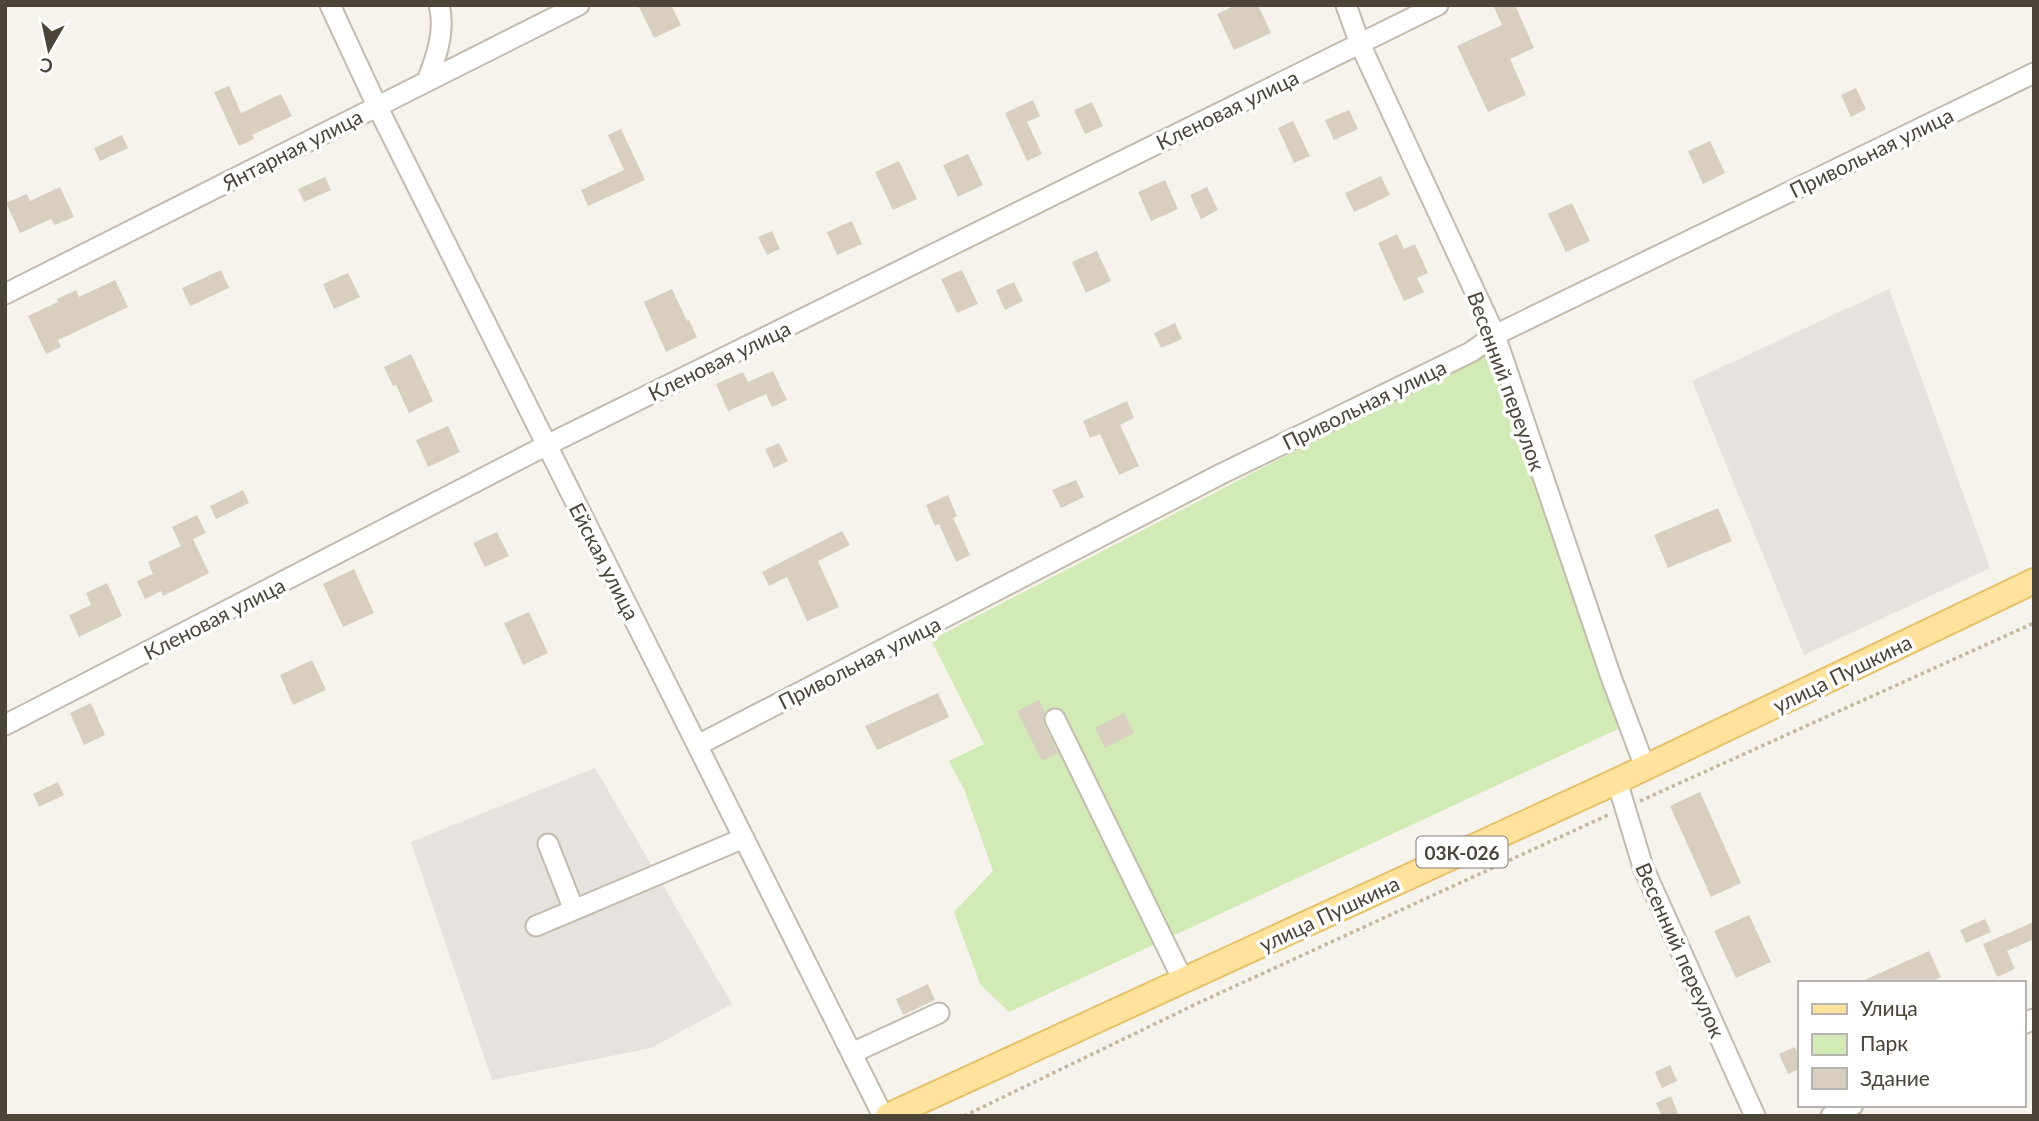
<svg xmlns="http://www.w3.org/2000/svg" width="2039" height="1121" font-family="Lato,sans-serif">
  <style>
    .industrial { fill: #e6e2dd }
    .green { fill: #d2eab5 }
    .building { fill: #d8cfc1 }
    .lines { fill: none; stroke-linecap: round; stroke-linejoin: round }
    .minor-casing { stroke: #c2bbae; stroke-width: 23 }
    .major-casing { stroke: #e6c16a; stroke-width: 28 }
    .path { stroke: #c4b79f; stroke-width: 3.5; stroke-dasharray: 3.5 3.5; stroke-linecap: butt }
    .minor { stroke: #fff; stroke-width: 19 }
    .major { stroke: #ffe39c; stroke-width: 24 }
    .labels { text-anchor: middle; dominant-baseline: central; stroke-width: 7; stroke-linejoin: round; paint-order: stroke }
    .shield { fill: #fff; stroke: #817c74; stroke-width: 2 }
    .shield-label { font-size: 19px; font-weight: bold; fill: #4b4439 }
    .street-label { font-size: 21px; fill: #4b4439; stroke: #fff }
  </style>
  <rect width="100%" height="100%" fill="#f6f3ec"/>
  <path class="industrial" d="M1889 289 1990 568 1804 655 1692 381Z
    M595 768 732 1004 651 1048 492 1080 411 842Z"/>
  <path class="green" d="M1486 352 1495 356 1618 729 1009 1012 980 984 954 912 993 871 964 789 949 761 984 744 931 640Z"/>
  <path class="building" d="M638 5H671L681 25 654 38Z
    M1236 5H1258L1271 33 1234 50 1217 14Z
    M1493 5H1515L1534 48 1510 59 1526 95 1488 112 1457 46 1502 25Z
    M229 86 241 113 281 94 292 116 252 135 254 139 239 146 214 92Z
    M1856 88 1866 109 1851 117 1841 95Z
    M1033 100 1040 116 1027 122 1042 154 1027 161 1005 113Z
    M1092 102 1103 126 1085 134 1074 110Z
    M1349 110 1358 129 1334 140 1325 120Z
    M1293 121 1310 156 1294 163 1278 128Z
    M621 129 645 180 588 206 581 190 624 170 608 135Z
    M122 135 128 148 100 161 94 148Z
    M1710 141 1725 173 1703 184 1688 151Z
    M968 154 983 185 958 197 943 165Z
    M899 161 917 199 893 210 875 172Z
    M1381 176 1390 195 1354 212 1345 193Z
    M325 177 331 190 304 202 298 189Z
    M1165 180 1178 209 1151 221 1138 192Z
    M60 187 74 217 55 225 51 219 20 233 6 203 27 194 30 201Z
    M1207 187 1218 210 1201 219 1190 195Z
    M1572 203 1590 241 1566 252 1548 214Z
    M852 221 862 244 837 255 827 232Z
    M772 231 780 249 767 255 758 237Z
    M1397 234 1404 249 1415 244 1428 273 1417 278 1424 292 1404 301 1378 243Z
    M1097 251 1111 281 1086 293 1072 262Z
    M221 270 229 288 190 306 182 288Z
    M962 270 978 304 957 313 941 279Z
    M348 273 360 297 334 309 323 284Z
    M115 280 128 307 58 340 61 347 46 354 28 316 58 302 57 299 76 290 79 297Z
    M1014 282 1023 301 1005 310 996 290Z
    M672 289 687 321 689 320 697 337 666 352 644 302Z
    M1175 323 1182 339 1161 348 1154 333Z
    M411 354 433 401 409 413 396 385 393 386 384 367Z
    M773 371 787 400 772 407 766 394 728 411 716 384 743 372 748 382Z
    M1127 401 1134 418 1120 425 1139 466 1119 475 1100 434 1090 438 1083 421Z
    M448 426 460 452 428 467 416 440Z
    M779 443 788 461 774 468 765 449Z
    M1076 480 1084 497 1061 508 1052 490Z
    M243 490 249 503 216 519 210 506Z
    M948 495 957 516 953 518 970 555 956 562 939 524 935 526 926 505Z
    M1718 508 1732 541 1668 568 1654 535Z
    M197 515 206 533 193 539 209 573 163 596 161 591 145 599 137 581 153 574 148 562 181 546 172 527Z
    M842 531 850 545 818 561 839 607 807 621 787 577 769 586 762 572Z
    M497 532 509 556 485 567 473 543Z
    M354 569 374 613 343 627 323 584Z
    M107 583 122 616 79 637 69 615 91 605 86 593Z
    M529 612 548 653 523 665 504 623Z
    M312 660 326 690 293 705 280 675Z
    M938 693 949 717 877 750 865 726Z
    M1039 700 1045 712 1043 718 1044 724 1058 753 1042 761 1017 711Z
    M91 703 105 735 84 745 70 713Z
    M1124 713 1134 733 1105 748 1095 728Z
    M58 782 64 795 39 807 33 794Z
    M1700 792 1741 883 1711 897 1670 806Z
    M1749 915 1771 962 1736 978 1714 931Z
    M1985 919 1991 932 1966 943 1960 930Z
    M2034 922V939L2007 951 2015 969 1997 977 1983 944Z
    M1929 951 1941 977 1928 983H1858Z
    M928 984 935 1000 903 1015 896 999Z
    M1795 1047 1799 1056V1069L1788 1074 1779 1054Z
    M1670 1065 1677 1081 1662 1088 1655 1072Z
    M1671 1096 1679 1116H1662L1656 1103Z"/>
  <g class="lines">
    <defs>
      <path id="minor" d="M330 5 377 106 883 1116
        M1346 5 1360 44 1495 335 1611 677 1645 767
        M427 81C436 58 446 30 439 5
        M5 294 579 5
        M1055 719 1183 980
        M5 725 547 445 1438 5
        M698 745 1221 474 1471 352 1495 335 2034 73
        M1617 781 1643 867 1755 1116
        M548 844 574 910
        M536 926 744 838
        M2023 1024 2034 1019
        M852 1053 939 1013
        M1831 1116 1853 1105"/>
      <path id="major" d="M888 1116 1617 781 2034 581"/>
    </defs>
    <use href="#minor" class="minor-casing"/>
    <use href="#major" class="major-casing"/>
    <path class="path" d="M1640 801 2034 623
      M964 1116 1196 1004 1608 815"/>
    <use href="#minor" class="minor"/>
    <use href="#major" class="major"/>
  </g>
  <g class="labels">
    <rect class="shield" x="1416.5" y="836.5" width="91" height="31" rx="5"/>
    <g class="shield-label">
      <text x="1462" y="852">03К-026</text>
    </g>
    <g class="street-label">
      <text transform="translate(1227 109) rotate(-26)">Кленовая улица</text>
      <text transform="translate(292 149) rotate(-27)">Янтарная улица</text>
      <text transform="translate(1871 152) rotate(-26)">Привольная улица</text>
      <text transform="translate(719 360) rotate(-26)">Кленовая улица</text>
      <text transform="translate(1507 381) rotate(70)">Весенний переулок</text>
      <text transform="translate(1364 404) rotate(-26)">Привольная улица</text>
      <text transform="translate(605 561) rotate(63)">Ейская улица</text>
      <text transform="translate(214 618) rotate(-27)">Кленовая улица</text>
      <text transform="translate(859 662) rotate(-27)">Привольная улица</text>
      <text transform="translate(1842 673) rotate(-26)">улица Пушкина</text>
      <text transform="translate(1329 913) rotate(-25)">улица Пушкина</text>
      <text transform="translate(1681 950) rotate(66)">Весенний переулок</text>
    </g>
  </g>
  <rect width="2039" height="1121" fill="none" stroke="#4b4439" stroke-width="14"/>
  <rect x="1798" y="981" width="228" height="126" fill="#ffffff" stroke="#b7b4b0" stroke-width="2"/>
  <rect x="1812" y="1004" width="35" height="10" fill="#ffe39c" stroke="#b7b4b0" stroke-width="2"/>
  <text x="1860" y="1016" font-size="21" fill="#4b4439">Улица</text>
  <rect x="1812" y="1034" width="35" height="21" fill="#d2eab5" stroke="#b7b4b0" stroke-width="2"/>
  <text x="1860" y="1051" font-size="21" fill="#4b4439">Парк</text>
  <rect x="1812" y="1068" width="35" height="21" fill="#d8cfc1" stroke="#b7b4b0" stroke-width="2"/>
  <text x="1860" y="1086" font-size="21" fill="#4b4439">Здание</text>
  <g transform="translate(49 49) rotate(189)" stroke="#ffffff" stroke-width="5" paint-order="stroke">
  <path d="M0-5L12 26L0 18L-12 26Z" fill="#4b4439"/>
  <text y="-10" font-size="19" font-weight="bold" text-anchor="middle" fill="#4b4439">С</text>
  </g>
</svg>
